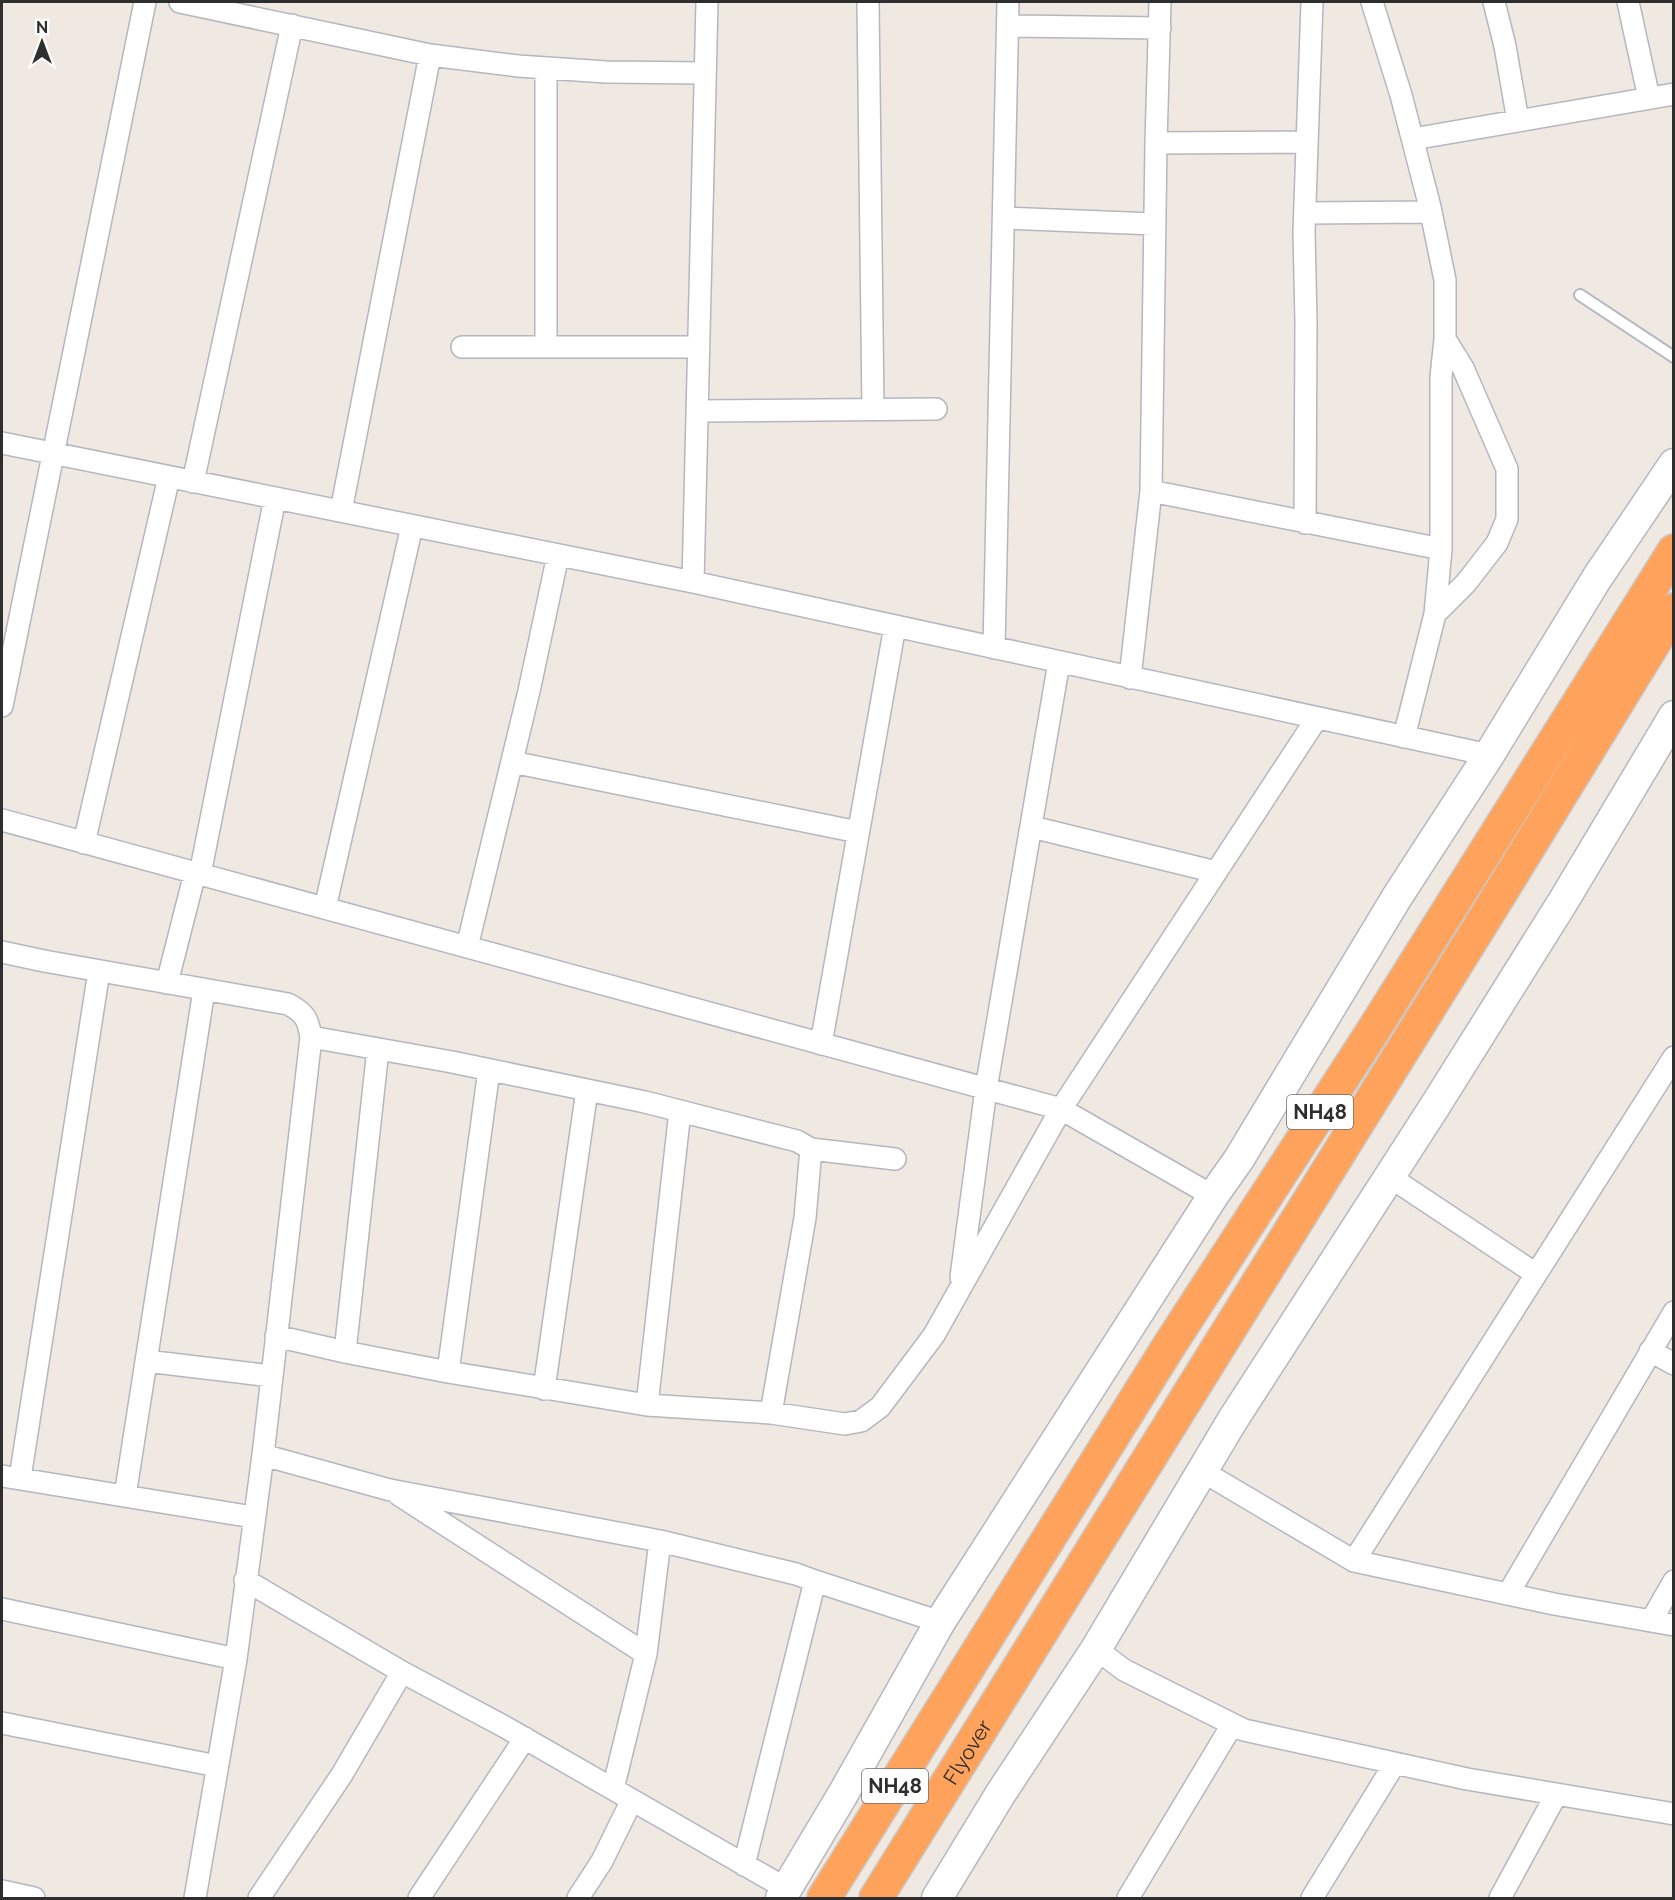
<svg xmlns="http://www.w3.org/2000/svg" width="1675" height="1900" font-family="Raleway,sans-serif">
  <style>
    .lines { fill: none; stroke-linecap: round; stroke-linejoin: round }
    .lane-casing { stroke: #b4b7c1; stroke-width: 14 }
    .street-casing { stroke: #b4b7c1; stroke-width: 24 }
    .secondary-casing { stroke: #b4b7c1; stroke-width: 33 }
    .highway-casing { stroke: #c9c9c9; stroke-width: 36 }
    .lane { stroke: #fff; stroke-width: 10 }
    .street { stroke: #fff; stroke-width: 21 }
    .secondary { stroke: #fff; stroke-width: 30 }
    .highway { stroke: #ffa35c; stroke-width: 33 }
    .labels { text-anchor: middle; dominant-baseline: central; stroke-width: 4.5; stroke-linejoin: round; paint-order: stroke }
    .shield { fill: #fff; stroke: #6d6d6d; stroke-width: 1.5 }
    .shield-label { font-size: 20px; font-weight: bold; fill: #2e2e2e }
    .street-label { font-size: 21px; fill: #2e2e2e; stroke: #fff }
  </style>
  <rect width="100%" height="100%" fill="#efe9e1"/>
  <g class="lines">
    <defs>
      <path id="lane" d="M1580 295 1674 357"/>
      <path id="street" d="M180 2 430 55 518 66 606 72 705 73
        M868 2 873 410
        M1372 2 1401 95 1430 207 1445 280V339
        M1494 2 1505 46 1518 121
        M1628 2 1649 98
        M1008 26 1160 28
        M546 68V347
        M1413 139 1674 94
        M1156 143 1307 142
        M1305 213 1431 212
        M1004 218 1154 224
        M462 347H698
        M697 411 936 409
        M2 443 693 582 1489 755
        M193 482 292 25
        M1151 491 1441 549
        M341 511 430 55
        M1305 523 1306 322 1304 232 1312 2
        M693 582 707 2
        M994 648 1008 2
        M1130 678 1151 491 1156 143 1160 2
        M2 706 145 2
        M1404 737 1435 614 1441 549V377L1445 339 1463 368 1507 469V519L1497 543 1466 583 1435 614
        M512 762 858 832
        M2 820 1061 1109 1213 1196
        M1032 827 1216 872
        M84 843 169 477
        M200 874 275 498
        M325 908 412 526
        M467 947 529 691 558 555
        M2 952 44 961 288 1004C305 1013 308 1019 311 1037L263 1455 236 1659 195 1898
        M167 983 195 873
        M311 1037 452 1062 645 1102 797 1141 811 1149 805 1218 771 1413
        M821 1044 895 626
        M811 1149 895 1159
        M1390 1177 1536 1274
        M961 1277 986 1089 1059 662
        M276 1336 345 1352 448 1372 647 1405 771 1413 845 1424 861 1421 880 1407 934 1335 1061 1109 1317 718
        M1650 1351 1674 1364
        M345 1352 378 1049
        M146 1361 271 1376
        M448 1372 489 1070
        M544 1389 587 1090
        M647 1405 680 1111
        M263 1455 390 1490 660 1541 796 1574 815 1581 744 1865
        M1202 1471 1354 1561 1554 1604 1674 1625
        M2 1476 253 1517
        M20 1478 99 971
        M399 1495 646 1654 613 1789
        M125 1496 204 990
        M1354 1561 1674 1057
        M245 1580 402 1672
        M815 1581 940 1622
        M1508 1594 1674 1312
        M2 1609 236 1659
        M1651 1621 1674 1581
        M1096 1649 1124 1670 1244 1730 1467 1779 1674 1814
        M646 1654 660 1541
        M2 1723 217 1766
        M2 1891 34 1898
        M259 1898 341 1776 402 1672 505 1727 787 1889
        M419 1898 525 1738
        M578 1898 602 1861 632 1800
        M1128 1898 1232 1725
        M1312 1898 1395 1763
        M1500 1898 1556 1795"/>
      <path id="secondary" d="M781 1898 843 1794 940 1622 1213 1196 1239 1159 1397 897 1489 755 1597 578 1674 464
        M937 1898 1001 1793 1096 1649 1232 1421 1435 1106 1564 900 1674 716"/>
      <g id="highway">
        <path d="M824 1898 1169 1346 1371 1034 1674 551"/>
        <path id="s1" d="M876 1898 1493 905 1674 610"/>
      </g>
    </defs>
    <use href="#lane" class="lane-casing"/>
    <use href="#street" class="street-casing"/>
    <use href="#secondary" class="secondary-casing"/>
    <use href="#highway" class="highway-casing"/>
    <use href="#lane" class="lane"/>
    <use href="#street" class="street"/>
    <use href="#secondary" class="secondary"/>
    <use href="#highway" class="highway"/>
  </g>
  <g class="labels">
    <g class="shield">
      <rect x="1287" y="1095" width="66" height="34" rx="4.5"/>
      <rect x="862" y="1769" width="66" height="34" rx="4.5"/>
    </g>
    <g class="shield-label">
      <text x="1320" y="1112">NH48</text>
      <text x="895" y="1786">NH48</text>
    </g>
    <g class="street-label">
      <text stroke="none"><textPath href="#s1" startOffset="172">Flyover</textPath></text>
    </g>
  </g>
  <rect width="1675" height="1900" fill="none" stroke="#2e2e2e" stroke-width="6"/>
  <g transform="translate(42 42)" stroke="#ffffff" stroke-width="4.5" paint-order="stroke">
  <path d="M0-4.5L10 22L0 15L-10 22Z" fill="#2e2e2e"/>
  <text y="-9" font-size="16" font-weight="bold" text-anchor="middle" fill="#2e2e2e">N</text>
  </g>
</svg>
